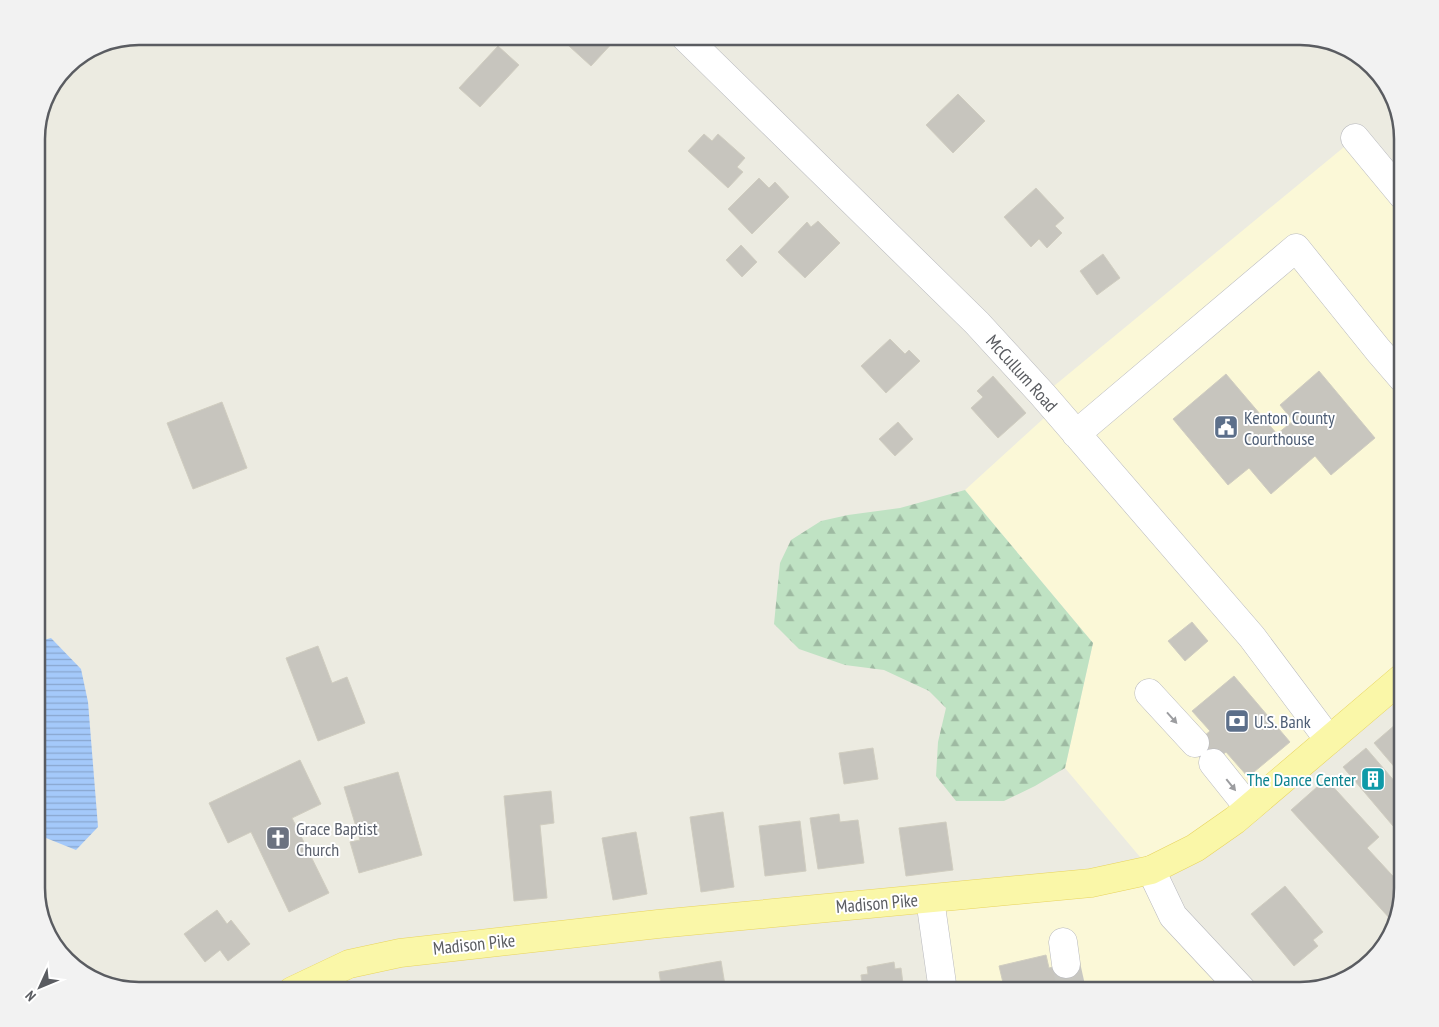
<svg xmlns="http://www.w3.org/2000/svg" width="1439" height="1027" font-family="'PT Sans Narrow',sans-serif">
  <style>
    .commercial { fill: #fbf8d7 }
    .forest { fill: url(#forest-firs) }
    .water { fill: url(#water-rules) }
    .building { fill: #c7c5be; stroke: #d0cdc0 }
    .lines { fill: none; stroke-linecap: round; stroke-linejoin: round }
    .minor-tunnel { stroke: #c8c7c1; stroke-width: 28; stroke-dasharray: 28 14; stroke-linecap: butt }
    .minor-casing { stroke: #b7b8bd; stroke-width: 29 }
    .major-casing { stroke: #e8d45e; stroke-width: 29 }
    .minor { stroke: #fff; stroke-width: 28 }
    .major { stroke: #faf7a8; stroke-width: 28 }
    .oneway { fill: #9c9da0 }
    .labels { text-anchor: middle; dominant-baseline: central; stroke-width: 4; stroke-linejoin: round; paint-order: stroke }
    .street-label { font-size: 18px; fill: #5a5c61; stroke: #fff }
    .service-label { font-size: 18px; fill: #4e5e75; stroke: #fff; text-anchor: start }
    .culture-label { font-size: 18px; fill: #0d838f; stroke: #fff; text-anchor: end }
    .worship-label { font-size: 18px; fill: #5b616d; stroke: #fff; text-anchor: start }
    .rim { fill: none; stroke: #5a5c61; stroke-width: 2.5 }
  </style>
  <defs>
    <pattern id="forest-firs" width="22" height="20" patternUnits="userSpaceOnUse" patternTransform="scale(1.25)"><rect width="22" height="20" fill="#bfe2c3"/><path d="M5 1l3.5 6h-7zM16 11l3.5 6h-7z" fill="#9ebaa2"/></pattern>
    <pattern id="water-rules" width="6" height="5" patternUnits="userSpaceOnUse" patternTransform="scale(1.25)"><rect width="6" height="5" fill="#a4c9fa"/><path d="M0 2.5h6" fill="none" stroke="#89a6ce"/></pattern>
  </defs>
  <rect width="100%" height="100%" fill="#ecebe1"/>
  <path class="commercial" d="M1355 138 1403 196V677L1151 870 1243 991H943L930 899 1151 870 1065 768 1093 643 965 490 1054 409 1043 395Z"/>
  <path class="forest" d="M965 490 1093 643 1065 768 1035 786 1004 801H956L936 776 938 742 946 708 929 691 884 670 845 665 799 649 774 624 780 563 791 540 821 521 848 515 900 508Z"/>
  <path class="water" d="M51 638 81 669 88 702 98 827 76 850 36 834V642Z"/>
  <path class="building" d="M558 36H613L616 39 591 66Z
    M815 36H825L820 41Z
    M826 36H837L832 42Z
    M498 46 519 65 480 107 459 88Z
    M958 94 985 121 953 153 926 125Z
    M704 134 712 141 718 134 745 158 737 167 743 172 728 188 688 151Z
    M759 178 769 188 775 182 789 197 752 234 728 209Z
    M1036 188 1064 218 1055 226 1062 233 1047 248 1039 239 1031 247 1004 217Z
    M818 221 840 243 805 278 778 252 807 222 811 227Z
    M741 245 757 262 742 277 726 260Z
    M1103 254 1120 278 1097 295 1080 271Z
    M890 339 905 354 909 350 920 361 886 393 861 366Z
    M1319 371 1375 438 1331 475 1315 456 1271 494 1249 468 1228 485 1173 419 1226 374 1277 434 1293 421 1280 405Z
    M993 376 1026 413 998 438 971 408 983 397 977 391Z
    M222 402 247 468 193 489 167 423Z
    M898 422 913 439 895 456 879 439Z
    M1192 622 1208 641 1185 661 1168 641Z
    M318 646 332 683 347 677 365 723 318 741 286 658Z
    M1234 676 1290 742 1248 777 1226 752 1208 767 1191 747 1210 731 1192 711Z
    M1403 718V777L1374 743Z
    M873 748 878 779 844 784 839 753Z
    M1366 748 1403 791V818L1393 826 1343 767Z
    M300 760 321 804 292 818 329 893 289 912 251 832 228 843 209 803Z
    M398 772 422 855 359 873 350 842 360 840 344 787Z
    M1326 779 1379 837 1367 848 1403 887 1392 921 1291 810Z
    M551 791 554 823 540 825 547 898 514 901 504 796Z
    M723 812 734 887 701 892 690 817Z
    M839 814 840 822 858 820 864 863 818 869 810 818Z
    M800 821 806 871 765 876 759 826Z
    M946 822 953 870 906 876 899 828Z
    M636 832 647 894 613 900 602 838Z
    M1285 886 1323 932 1313 940 1318 946 1294 966 1251 914Z
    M217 910 227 924 231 920 250 944 228 961 220 950 205 962 184 934Z
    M1046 955 1049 968 1077 961 1084 991H1005L999 966Z
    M721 961 725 985 714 987 715 991H662L659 972Z
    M894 962 895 969 901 968 904 991H863L861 975 868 974 867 967Z
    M533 986 534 991H500Z
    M612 987 613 991H585Z"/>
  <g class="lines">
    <path class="minor-tunnel" d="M1066 964 1072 991"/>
    <defs>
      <path id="minor" d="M684 36 977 323 1043 395 1252 637 1329 740
        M1355 138 1403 196
        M1076 434 1296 248 1378 350 1403 379
        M1149 693 1195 743
        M1213 763 1249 808
        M1151 870 1173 916 1243 991
        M930 899 943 991
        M1063 942 1066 964"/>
      <path id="major" d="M292 991 349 964 400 953 658 924 1091 883 1151 870 1195 848 1235 820 1403 677"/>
    </defs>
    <use href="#minor" class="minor-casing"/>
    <use href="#major" class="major-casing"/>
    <use href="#minor" class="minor"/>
    <use href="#major" class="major"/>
  </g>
  <defs><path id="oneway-solid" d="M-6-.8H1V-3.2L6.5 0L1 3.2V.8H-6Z" transform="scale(1.25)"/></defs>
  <g class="oneway">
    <use href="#oneway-solid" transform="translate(1172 718) rotate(48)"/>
    <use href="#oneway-solid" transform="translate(1231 785) rotate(51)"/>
  </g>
  <defs>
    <symbol id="civic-square" viewBox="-11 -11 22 22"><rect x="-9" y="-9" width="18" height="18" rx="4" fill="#5c6f8a" stroke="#fff"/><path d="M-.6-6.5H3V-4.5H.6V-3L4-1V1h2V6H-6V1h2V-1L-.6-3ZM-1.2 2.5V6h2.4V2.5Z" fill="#fff"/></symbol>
    <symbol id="bank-square" viewBox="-11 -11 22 22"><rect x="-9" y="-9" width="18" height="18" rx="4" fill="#5c6f8a" stroke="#fff"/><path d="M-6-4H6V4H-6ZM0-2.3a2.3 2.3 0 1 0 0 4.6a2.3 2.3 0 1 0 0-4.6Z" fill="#fff"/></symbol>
    <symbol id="building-square" viewBox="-11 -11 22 22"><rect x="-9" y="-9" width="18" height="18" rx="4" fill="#0f9aa8" stroke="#fff"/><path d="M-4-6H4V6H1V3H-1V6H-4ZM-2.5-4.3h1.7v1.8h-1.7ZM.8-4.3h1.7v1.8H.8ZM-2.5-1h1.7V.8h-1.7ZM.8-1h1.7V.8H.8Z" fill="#fff"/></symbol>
    <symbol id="church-square" viewBox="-11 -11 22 22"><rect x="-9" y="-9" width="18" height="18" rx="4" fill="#6b7280" stroke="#fff"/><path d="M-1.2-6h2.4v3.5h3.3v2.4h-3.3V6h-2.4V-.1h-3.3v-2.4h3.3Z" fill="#fff"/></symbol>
  </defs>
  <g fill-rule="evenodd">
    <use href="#civic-square" x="1212" y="413" width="28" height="28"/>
    <use href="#bank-square" x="1223" y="707" width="28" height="28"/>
    <use href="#building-square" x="1359" y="765" width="28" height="28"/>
    <use href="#church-square" x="264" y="824" width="28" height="28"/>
  </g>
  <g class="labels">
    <g class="street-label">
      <text transform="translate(1022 373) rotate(48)">McCullum Road</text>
      <text transform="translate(877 903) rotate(-5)">Madison Pike</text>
      <text transform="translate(474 944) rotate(-6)">Madison Pike</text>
    </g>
    <g class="service-label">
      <text x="1244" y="417">Kenton County<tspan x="1244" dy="21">Courthouse</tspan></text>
      <text x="1254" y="721">U.S. Bank</text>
    </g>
    <g class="culture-label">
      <text x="1356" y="779">The Dance Center</text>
    </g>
    <g class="worship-label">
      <text x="296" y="828">Grace Baptist<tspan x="296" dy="21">Church</tspan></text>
    </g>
  </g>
  <path d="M0 0H1439V1027H0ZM139 45H1300A94 94 0 0 1 1394 139V888A94 94 0 0 1 1300 982H139A94 94 0 0 1 45 888V139A94 94 0 0 1 139 45Z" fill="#f2f2f2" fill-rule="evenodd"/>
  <path class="rim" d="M139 45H1300A94 94 0 0 1 1394 139V888A94 94 0 0 1 1300 982H139A94 94 0 0 1 45 888V139A94 94 0 0 1 139 45Z"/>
  <g transform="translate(40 987) rotate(226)" stroke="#ffffff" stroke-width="4" paint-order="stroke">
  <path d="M0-4L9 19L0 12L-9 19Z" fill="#5a5c61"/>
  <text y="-8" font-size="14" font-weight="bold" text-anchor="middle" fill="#5a5c61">N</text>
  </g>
</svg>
